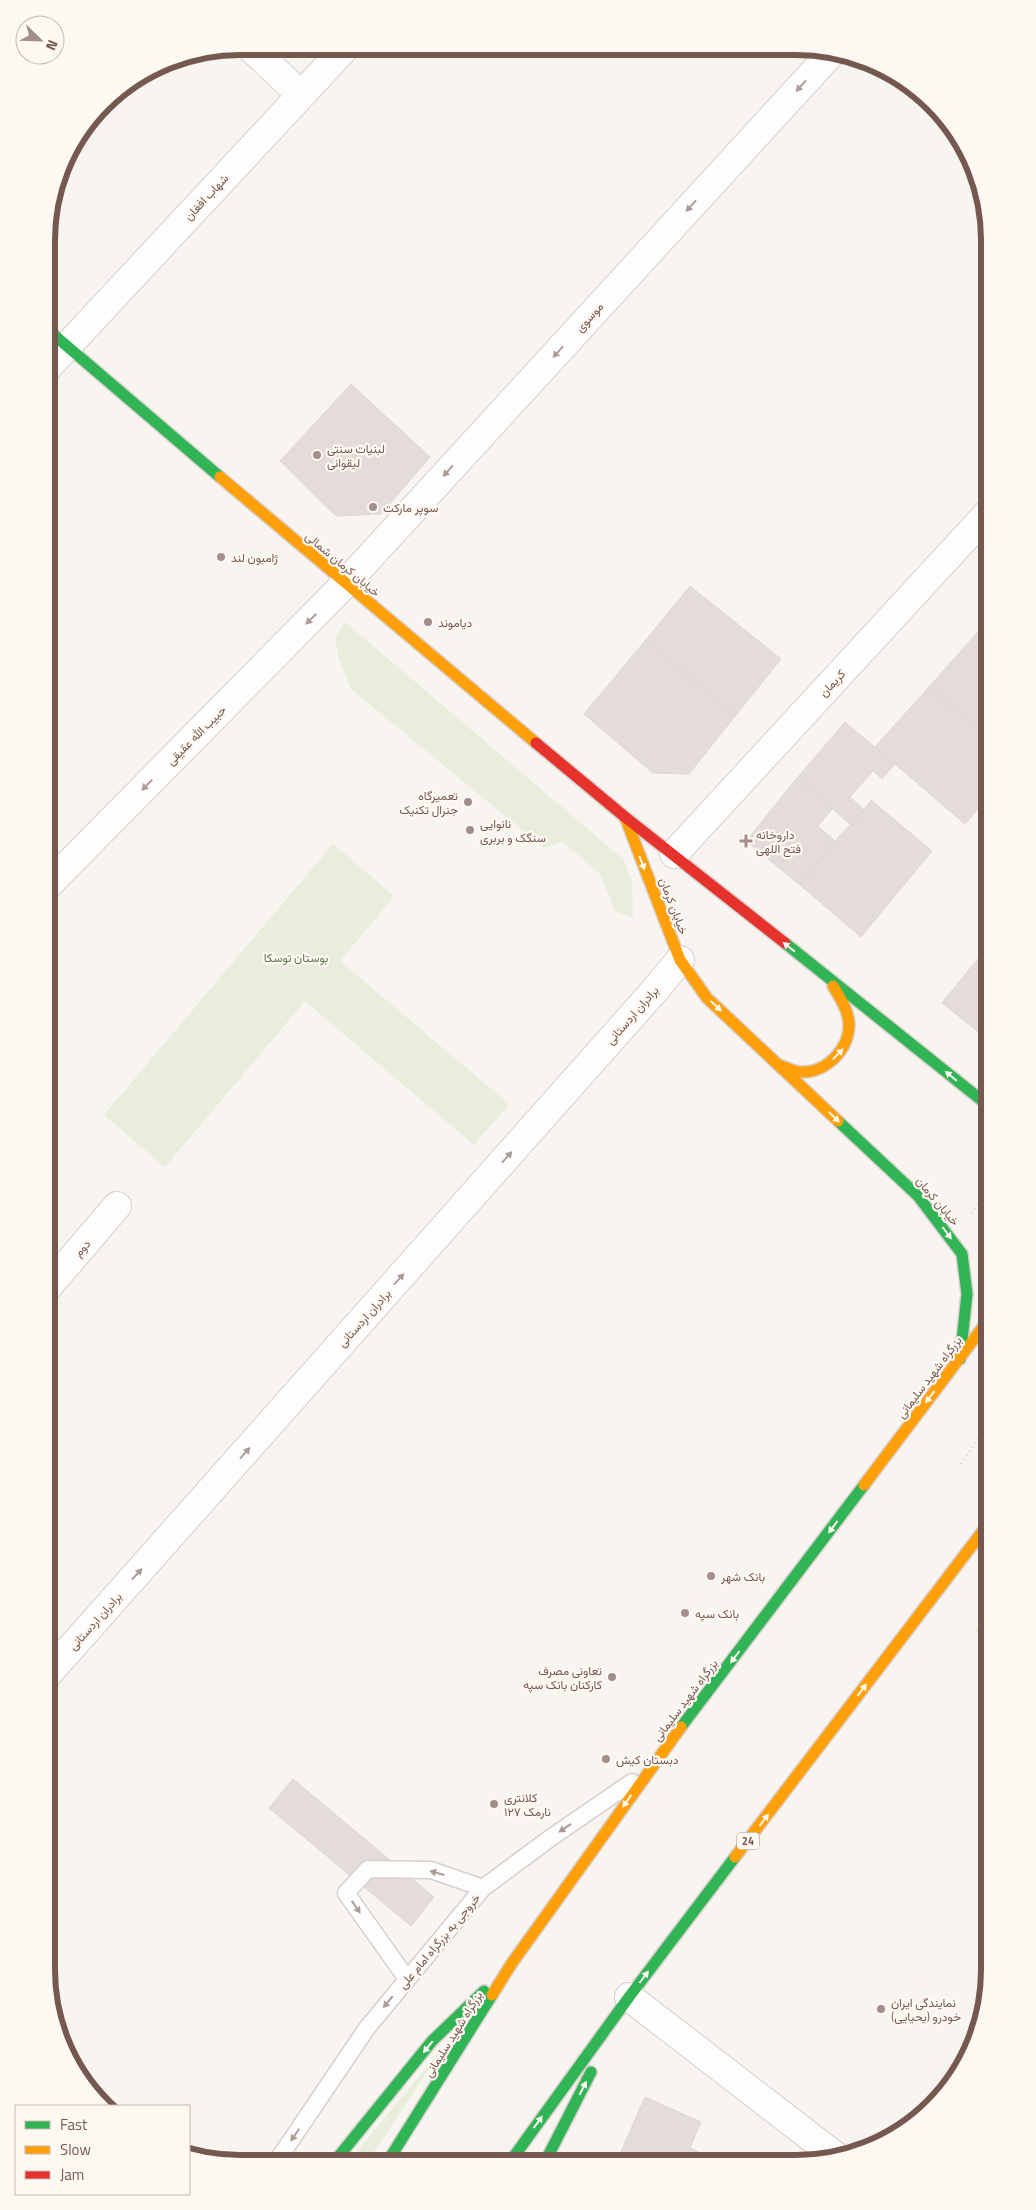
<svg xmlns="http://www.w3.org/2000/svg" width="1036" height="2210" font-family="'Titillium Web',Vazirmatn,sans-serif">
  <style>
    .green { fill: #e8eddc }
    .building { fill: #e4dcd8; stroke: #e0d7d3 }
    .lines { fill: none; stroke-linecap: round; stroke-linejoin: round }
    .lane-casing { stroke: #d7cfcc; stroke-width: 19 }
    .street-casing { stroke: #d7cfcc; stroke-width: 30 }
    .fast-casing { stroke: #d8d0cc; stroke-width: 14 }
    .slow-casing { stroke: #d8d0cc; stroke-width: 14 }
    .jam-casing { stroke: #d8d0cc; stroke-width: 14 }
    .path { stroke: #dad3d0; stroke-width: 3; stroke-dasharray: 1 4; stroke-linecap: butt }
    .lane { stroke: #fefdfd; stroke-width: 16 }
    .street { stroke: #fefdfd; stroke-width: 28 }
    .fast { stroke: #30b455; stroke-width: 11 }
    .slow { stroke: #ff9f0a; stroke-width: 11 }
    .jam { stroke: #e5322d; stroke-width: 11 }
    .oneway { fill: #ac9b96 }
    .oneway2 { fill: #fef8f3 }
    .poi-dot { fill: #a38f89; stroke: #fef8f3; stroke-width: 2 }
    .labels { text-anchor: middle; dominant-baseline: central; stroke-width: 4.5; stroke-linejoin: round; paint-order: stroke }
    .shield { fill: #fef8f3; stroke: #9e8982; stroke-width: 1 }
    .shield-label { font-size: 11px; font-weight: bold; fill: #755951 }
    .street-label { font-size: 12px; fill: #755951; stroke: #fef8f3 }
    .poi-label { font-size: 12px; fill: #755951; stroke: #fef8f3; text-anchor: start }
    .park-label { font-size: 12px; fill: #5e794a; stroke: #fef8f3 }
    .rim { fill: none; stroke: #755951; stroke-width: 6 }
  </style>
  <rect width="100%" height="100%" fill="#f8f4f0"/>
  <path class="green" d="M345 622 624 860 632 883 633 918 616 912 600 874 562 841 544 848 351 689 339 659 335 638Z
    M333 844 394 896 340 961 509 1104 474 1145 305 1001 165 1167 104 1115Z
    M989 1614V1644L975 1631Z
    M444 2046 368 2161H349Z"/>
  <path class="building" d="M351 384 430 457 381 514 336 516 280 461Z
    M690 586 781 659 736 715 645 641Z
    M990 618V740L929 687Z
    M645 641 736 715 689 774 653 773 584 714Z
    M929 687 990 740V795L965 824 875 747Z
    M845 722 895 764 882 779 873 771 850 797 864 810 851 825 797 778Z
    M797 778 832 809 818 826 835 841 800 885 746 841Z
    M871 800 932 851 861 937 800 885 835 841 864 810Z
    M990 944V1041L942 1003Z
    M293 1779 434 1897 411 1926 269 1808Z
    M645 2097 701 2122 690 2148 712 2158 709 2163H616Z"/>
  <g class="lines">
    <defs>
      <path id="lane" d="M407 1979 346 1893 368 1869 431 1870 483 1888
        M277 2161 367 2028 483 1888 549 1839 632 1782"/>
      <path id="street" d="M249 46 301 95
        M47 368 346 47
        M674 854 990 511
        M47 886 345 584 834 50
        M46 1289 117 1206
        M46 1676 655 990 680 960
        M629 1997 838 2158"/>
      <path id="fast" d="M47 329 220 477
        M785 943 990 1107
        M838 1121 918 1196 962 1254 967 1294 960 1359
        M681 1727 864 1485
        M335 2161 432 2041 484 1991
        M388 2161 492 1995
        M510 2162 629 1997 735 1857
        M545 2162 591 2072"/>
      <path id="slow" d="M220 477 536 743
        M625 817 680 960 707 998 838 1121
        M779 1065C786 1067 794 1072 801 1072 829 1073 854 1044 848 1017 846 1006 839 996 833 986
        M864 1485 989 1319
        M735 1857 989 1523
        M492 1995 512 1963 681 1727"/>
      <path id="jam" d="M536 743 625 817 785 943"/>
    </defs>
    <use href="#lane" class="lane-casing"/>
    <use href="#street" class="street-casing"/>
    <use href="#fast" class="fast-casing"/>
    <use href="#slow" class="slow-casing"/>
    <use href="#jam" class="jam-casing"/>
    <path class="path" d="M971 1213 990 1191
      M961 1464 989 1423"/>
    <use href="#lane" class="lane"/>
    <use href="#street" class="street"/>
    <use href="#fast" class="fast"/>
    <use href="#slow" class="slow"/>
    <use href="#jam" class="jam"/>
  </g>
  <defs><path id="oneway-solid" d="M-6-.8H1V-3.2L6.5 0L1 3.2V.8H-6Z" transform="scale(1.25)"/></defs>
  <g class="oneway">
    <use href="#oneway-solid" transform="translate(801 86) rotate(132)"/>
    <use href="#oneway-solid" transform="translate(691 206) rotate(132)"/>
    <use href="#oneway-solid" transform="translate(558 352) rotate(132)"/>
    <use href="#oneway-solid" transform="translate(448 471) rotate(132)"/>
    <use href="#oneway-solid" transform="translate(311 619) rotate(135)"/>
    <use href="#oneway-solid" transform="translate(147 785) rotate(135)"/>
    <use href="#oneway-solid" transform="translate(507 1157) rotate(-48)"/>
    <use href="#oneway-solid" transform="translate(399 1279) rotate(-48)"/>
    <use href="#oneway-solid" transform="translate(245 1453) rotate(-48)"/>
    <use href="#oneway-solid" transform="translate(137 1574) rotate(-48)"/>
    <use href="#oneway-solid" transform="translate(565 1828) rotate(146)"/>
    <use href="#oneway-solid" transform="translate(437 1873) rotate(-164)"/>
    <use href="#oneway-solid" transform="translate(356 1907) rotate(55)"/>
    <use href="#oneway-solid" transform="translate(388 2002) rotate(129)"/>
    <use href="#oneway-solid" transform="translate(295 2135) rotate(124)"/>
  </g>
  <g class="oneway2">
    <use href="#oneway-solid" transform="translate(642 863) rotate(69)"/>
    <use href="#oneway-solid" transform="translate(789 947) rotate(-142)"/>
    <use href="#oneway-solid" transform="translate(716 1006) rotate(43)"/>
    <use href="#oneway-solid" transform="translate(838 1054) rotate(-46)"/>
    <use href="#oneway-solid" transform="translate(951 1076) rotate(-141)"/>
    <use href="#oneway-solid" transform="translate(834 1117) rotate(43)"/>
    <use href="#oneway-solid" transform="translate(947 1233) rotate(53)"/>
    <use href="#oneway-solid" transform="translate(930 1397) rotate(127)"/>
    <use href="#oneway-solid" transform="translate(833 1527) rotate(127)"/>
    <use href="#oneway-solid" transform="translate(735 1657) rotate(127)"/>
    <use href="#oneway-solid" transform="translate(862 1690) rotate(-53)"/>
    <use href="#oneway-solid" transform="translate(627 1801) rotate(125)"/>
    <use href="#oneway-solid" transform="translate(764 1820) rotate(-53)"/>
    <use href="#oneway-solid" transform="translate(644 1977) rotate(-53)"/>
    <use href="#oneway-solid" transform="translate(428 2047) rotate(129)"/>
    <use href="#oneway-solid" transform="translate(583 2088) rotate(-63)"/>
    <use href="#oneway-solid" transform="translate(538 2122) rotate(-54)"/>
  </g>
  <g class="poi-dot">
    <circle cx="317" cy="455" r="5"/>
    <circle cx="373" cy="507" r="5"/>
    <circle cx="221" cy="557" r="5"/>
    <circle cx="428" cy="622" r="5"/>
    <circle cx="468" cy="802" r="5"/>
    <circle cx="470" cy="830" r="5"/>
    <path d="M743.5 833.5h5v5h5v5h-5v5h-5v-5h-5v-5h5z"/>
    <circle cx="711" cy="1576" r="5"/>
    <circle cx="685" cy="1613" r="5"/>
    <circle cx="612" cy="1677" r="5"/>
    <circle cx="606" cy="1759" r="5"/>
    <circle cx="494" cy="1804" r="5"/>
    <circle cx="881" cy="2009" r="5"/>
  </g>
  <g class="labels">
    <rect class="shield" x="737" y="1832.5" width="22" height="17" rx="4"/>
    <g class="shield-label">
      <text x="748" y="1841">24</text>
    </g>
    <g class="street-label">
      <text transform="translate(206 197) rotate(-47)">شهاب افغان</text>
      <text transform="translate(589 317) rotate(-48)">موسوی</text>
      <text transform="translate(343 564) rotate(40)">خیابان کرمان شمالی</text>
      <text transform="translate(832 683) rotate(-47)">کریمان</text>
      <text transform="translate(196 735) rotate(-45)">حبیب الله عقیقی</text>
      <text transform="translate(674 906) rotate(69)">خیابان کرمان</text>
      <text transform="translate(632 1015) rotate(-49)">برادران اردستانی</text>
      <text transform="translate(938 1201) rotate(50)">خیابان کرمان</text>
      <text transform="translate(82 1248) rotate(-49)">دوم</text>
      <text transform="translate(364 1318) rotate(-48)">برادران اردستانی</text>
      <text transform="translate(929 1377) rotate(-53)">بزرگراه شهید سلیمانی</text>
      <text transform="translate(95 1621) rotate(-48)">برادران اردستانی</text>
      <text transform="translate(685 1700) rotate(-53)">بزرگراه شهید سلیمانی</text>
      <text transform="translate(439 1941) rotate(-50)">خروجی به بزرگراه امام علی</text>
      <text transform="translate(453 2034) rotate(-58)">بزرگراه شهید سلیمانی</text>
    </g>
    <g class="poi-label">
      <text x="327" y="448">لبنیات سنتی<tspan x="327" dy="14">لیقوانی</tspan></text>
      <text x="383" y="507">سوپر مارکت</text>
      <text x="231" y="557">ژامبون لند</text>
      <text x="438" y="622">دیاموند</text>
      <text x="458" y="795" text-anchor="end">تعمیرگاه<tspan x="458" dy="14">جنرال تکنیک</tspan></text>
      <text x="480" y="823">نانوایی<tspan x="480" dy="14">سنگک و بربری</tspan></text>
      <text x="756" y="834">داروخانه<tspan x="756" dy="14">فتح اللهی</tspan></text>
      <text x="721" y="1576">بانک شهر</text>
      <text x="695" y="1613">بانک سپه</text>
      <text x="602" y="1670" text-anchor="end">تعاونی مصرف<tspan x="602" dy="14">کارکنان بانک سپه</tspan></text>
      <text x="616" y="1759">دبستان کیش</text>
      <text x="504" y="1797">کلانتری<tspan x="504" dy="14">۱۲۷ نارمک</tspan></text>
      <text x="891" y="2002">نمایندگی ایران<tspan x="891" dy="14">خودرو (یحیایی)</tspan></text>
    </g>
    <g class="park-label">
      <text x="296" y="957">بوستان توسکا</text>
    </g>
  </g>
  <path d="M0 0H1036V2210H0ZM240 55H796A185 185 0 0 1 981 240V1970A185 185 0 0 1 796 2155H240A185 185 0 0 1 55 1970V240A185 185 0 0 1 240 55Z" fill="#fef8f3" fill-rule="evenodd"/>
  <path class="rim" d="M240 55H796A185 185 0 0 1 981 240V1970A185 185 0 0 1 796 2155H240A185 185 0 0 1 55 1970V240A185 185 0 0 1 240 55Z"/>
  <rect x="15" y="2105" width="175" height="90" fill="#fef8f3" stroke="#c7b8b2"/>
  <rect x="25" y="2121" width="25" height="8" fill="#30b455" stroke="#c7b8b2"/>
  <text x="60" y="2130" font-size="15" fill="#755951">Fast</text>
  <rect x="25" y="2146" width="25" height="8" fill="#ff9f0a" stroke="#c7b8b2"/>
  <text x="60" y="2155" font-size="15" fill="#755951">Slow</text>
  <rect x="25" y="2171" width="25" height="8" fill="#e5322d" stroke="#c7b8b2"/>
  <text x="60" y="2180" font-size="15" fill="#755951">Jam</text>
  <g transform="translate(40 40) rotate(113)"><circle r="24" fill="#fef8f3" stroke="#c7b8b2"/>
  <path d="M0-4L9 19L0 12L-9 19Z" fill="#a38f89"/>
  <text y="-8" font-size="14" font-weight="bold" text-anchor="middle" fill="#755951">N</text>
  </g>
</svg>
